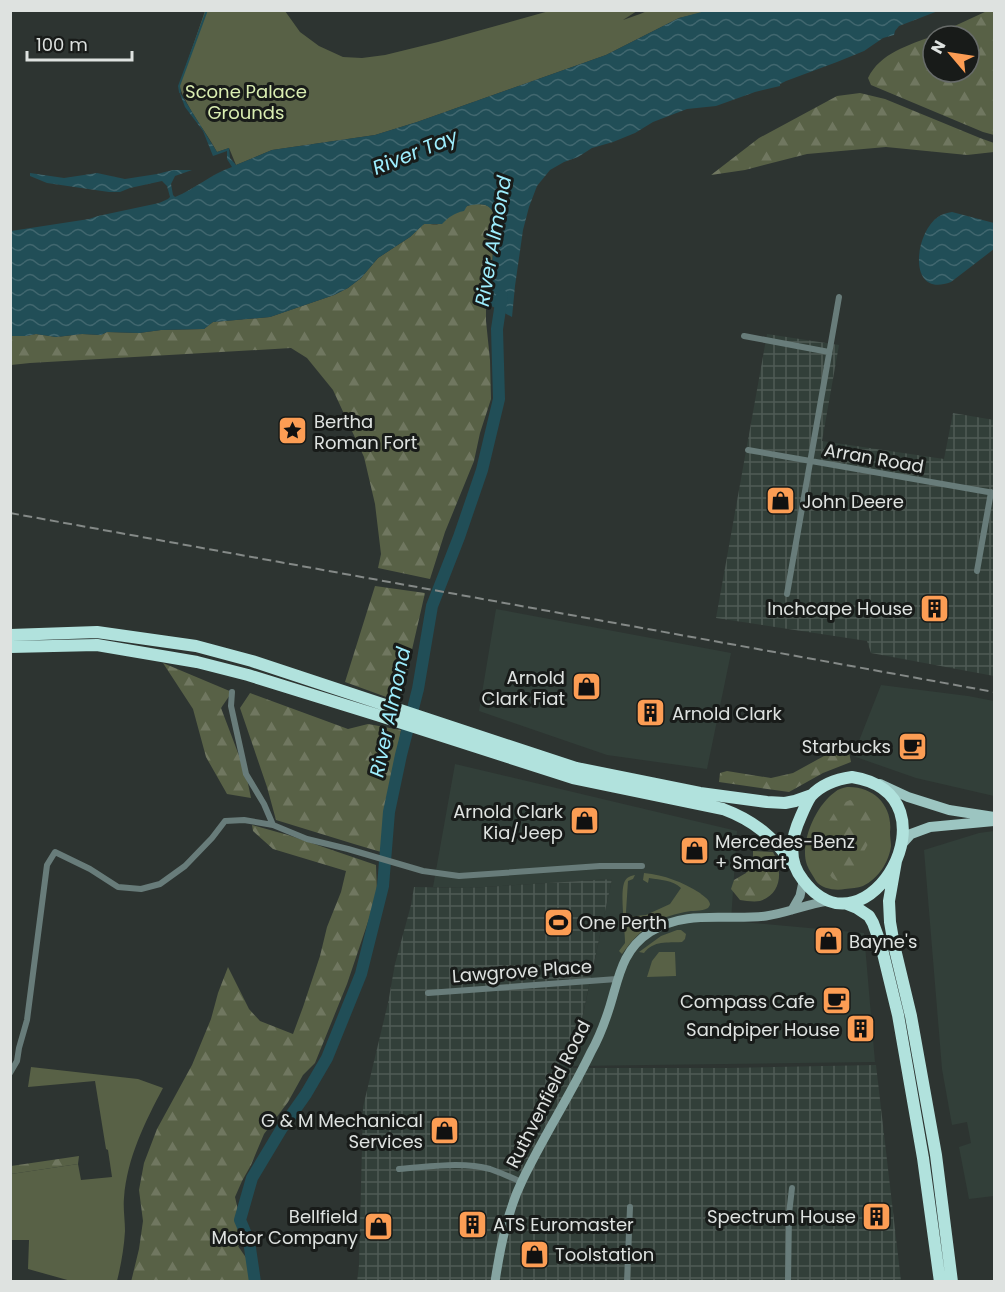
<svg xmlns="http://www.w3.org/2000/svg" width="1005" height="1292" font-family="Poppins,sans-serif">
  <style>
    .built { fill: #323f39 }
    .industrial { fill: url(#industrial-grid) }
    .green { fill: #586146 }
    .forest { fill: url(#forest-firs) }
    .water { fill: url(#water-waves) }
    .lines { fill: none; stroke-linecap: round; stroke-linejoin: round }
    .stream { stroke: #214e57; stroke-width: 2 }
    .river { stroke: #214e57; stroke-width: 12 }
    .street { stroke: #687c7a; stroke-width: 6 }
    .secondary { stroke: #86a5a2; stroke-width: 9 }
    .primary { stroke: #9cc5c1; stroke-width: 10 }
    .highway { stroke: #b1e2dd; stroke-width: 12 }
    .rail { stroke: #848987; stroke-width: 2; stroke-dasharray: 9 4.5; stroke-linecap: butt }
    .labels { text-anchor: middle; dominant-baseline: central; stroke-width: 6; stroke-linejoin: round; paint-order: stroke }
    .park-label { font-size: 18px; fill: #d9edb1; stroke: #181b19 }
    .poi-label { font-size: 18px; fill: #dee2e0; stroke: #181b19; text-anchor: end }
    .street-label { font-size: 18px; fill: #dee2e0; stroke: #181b19 }
    .water-label { font-size: 20px; font-style: italic; fill: #9eeefe; stroke: #181b19 }
  </style>
  <defs>
    <pattern id="industrial-grid" width="8" height="8" patternUnits="userSpaceOnUse" patternTransform="scale(1.5)"><rect width="8" height="8" fill="#323f39"/><path d="M0 4h8M4 0v8" fill="none" stroke="#4f5a55"/></pattern>
    <pattern id="forest-firs" width="22" height="20" patternUnits="userSpaceOnUse" patternTransform="scale(1.5)"><rect width="22" height="20" fill="#586146"/><path d="M5 1l3.5 6h-7zM16 11l3.5 6h-7z" fill="#707760"/></pattern>
    <pattern id="water-waves" width="16" height="10" patternUnits="userSpaceOnUse" patternTransform="scale(1.5)"><rect width="16" height="10" fill="#214e57"/><path d="M0 5q4-4 8 0t8 0" fill="none" stroke="#41676f"/></pattern>
  </defs>
  <rect width="100%" height="100%" fill="#2d3431"/>
  <path class="built" d="M496 609 731 653 707 769 607 755 479 711Z
    M881 685 968 696 994 701V796L916 778 853 756Z
    M455 764 737 831 731 921 864 933 875 1062 572 1066 612 879 468 888 433 887Z
    M994 831V1196L969 1199 959 1147 971 1143 967 1122 952 1125 942 1069 924 850 979 833Z"/>
  <path class="industrial" d="M767 334 839 345 822 441 944 459 953 413 994 420V676L871 653 867 641 716 618Z
    M612 879 572 1065 573 1068H730L876 1065 901 1281 357 1282 359 1265 363 1107 388 1003 395 964 411 905 414 887 468 888Z"/>
  <path class="green" d="M205 11H285L300 32 319 46 343 57 362 58 385 55 438 42 549 11H637L623 20 640 14 647 11H709L679 18 606 55 417 122 375 135 272 150 236 165 229 148 217 152C205 130 188 110 179 86Z
    M847 787C874 786 893 806 890 832 890 837 891 842 891 846 889 862 878 879 863 886 858 888 851 888 845 889 836 891 822 889 816 881 813 876 809 870 807 865 799 843 816 805 835 792 838 789 843 788 847 787Z
    M644 873C665 875 682 882 700 893 703 896 709 899 710 904 710 905 709 907 708 908 701 912 693 910 685 912 655 918 640 929 622 954L619 951 625 943C625 929 620 895 624 883 626 878 629 876 635 875L633 879 628 881 626 912 627 917 646 915 670 904 681 888C672 880 661 880 649 878L648 883 643 880Z
    M677 930H681L686 934 685 939 682 942C667 943 654 940 644 953L639 952 661 936Z
    M659 952H675L676 976 647 977 652 961Z
    M31 1067 138 1079 163 1088C145 1122 127 1158 124 1198 123 1208 125 1220 125 1231 124 1248 121 1265 117 1281H71L28 1269 29 1240H11V1174L78 1164 81 1180 112 1177 108 1150 106 1149 95 1081 28 1087Z"/>
  <path class="forest" d="M987 11H994V135L983 132 871 85 868 78C880 53 909 45 933 36V72H969V36H933Z
    M860 93 885 99 980 138 994 143V152L967 155 886 147 807 154 745 170 711 175 759 138 837 96Z
    M473 204C484 204 492 204 495 217L492 268 486 303V321L490 360 491 399 480 433 474 461 445 532 430 579 378 568 381 554 375 504 364 457 333 390 307 358 291 348 30 363 11 365V336H26L36 334 57 337 82 334 101 335 107 332 139 333 161 330 204 329 213 322 270 317 334 295 348 288 361 278 378 258 410 237 422 225 427 223C439 227 441 223 450 216 456 212 465 206 473 204Z
    M375 586 425 593 400 702 345 682Z
    M163 663 232 692 221 708 246 774 251 798 227 794 206 757 193 709Z
    M250 693 348 729 368 724 401 730 381 852 354 844 276 820 267 787 240 708Z
    M849 752 851 762 823 773 789 792 719 782 720 773 727 771 771 778 793 773 824 756Z
    M850 800 864 806 872 820 873 835 861 857 860 871 856 879 840 883 832 878 828 872 820 841 829 821 839 805Z
    M252 825 288 835 376 865 377 893 374 904 347 984 315 1063 303 1075 288 1102 264 1134 251 1165 242 1181 235 1197 245 1241 238 1246 249 1262 252 1281 131 1282 139 1249 143 1221 139 1190 144 1163 157 1129 192 1065 211 1019 218 993 228 967 249 1009 260 1021 293 1034 303 1007 320 956 327 927 341 892 346 871 273 849 253 831Z
    M753 851 773 852C783 870 782 894 760 901 754 902 746 901 740 900L731 889 734 880 746 873 753 861Z
    M79 1156 78 1164 11 1174V1166Z"/>
  <path class="water" d="M709 10 938 11 899 26 895 31 894 35 883 38 864 51 837 62 786 81 780 84V86L755 92 716 106 687 109 653 122 635 133 613 142 592 148 578 157 564 162 550 170 537 186 529 207 523 230 515 286 512 317 486 303 492 268 495 217C491 202 480 203 467 206L464 211C454 213 449 217 442 224H424L410 237 378 258 361 278 348 288 334 295 270 317 213 322 204 329 161 330 139 333 107 332 101 335 82 334 56 337 36 334 26 336H11V231L89 219 98 216 159 203 168 199 170 197 167 186 162 181 130 188 120 192H109L47 183 30 176V173L64 178 97 173 125 179 157 174 173 170H192L175 176 171 184 173 195 175 197C195 189 211 174 232 167L227 159V151L213 156 203 131 185 107 179 91 217 152 229 148 230 158 236 165 272 150 375 135 417 122 606 55 679 18Z
    M952 212 994 223V249L951 282C907 299 914 233 938 217 942 214 947 213 952 212Z"/>
  <g class="lines">
    <path class="stream" d="M180 92 179 86 207 10"/>
    <path class="river" d="M255 1282 249 1241 240 1220 252 1178 282 1128 306 1094 327 1058 361 974 383 886 389 812 401 755 418 689 432 606 459 537 482 470 499 399 497 329 502 296"/>
    <path class="street" d="M744 336 829 352
      M748 450 994 493
      M977 571 991 492
      M787 594 839 297
      M232 692 231 706 246 774 264 804 273 825 307 839 348 849 423 871 459 876 600 866H642
      M428 993 617 979
      M10 1073 17 1061 19 1048 27 1020 47 865 55 852 90 869 118 887 141 889 160 884 185 866 212 838 225 821 244 820 273 825
      M399 1169C429 1167 461 1161 490 1169 501 1173 511 1177 521 1182
      M627 1282 630 1207
      M788 1282 789 1214 792 1188"/>
    <path class="secondary" d="M792 910 800 896 803 882
      M495 1282C500 1247 507 1212 522 1181 543 1137 570 1096 591 1052 599 1038 605 1022 610 1006 619 977 622 950 650 932 686 909 726 921 766 916 787 913 807 904 828 901"/>
    <path class="primary" d="M880 784 908 797 949 810 994 817
      M902 844 911 834 930 827 994 821"/>
    <path class="highway" d="M10 635 97 632 196 646 252 661 576 768 700 793 767 802 785 803 795 801 812 795
      M10 647 97 645 197 662 248 675 377 715 573 778 723 809C755 821 773 837 793 864
      M852 777C963 794 867 965 803 880 787 860 791 838 801 816 804 809 807 802 811 796 822 784 837 779 852 777Z
      M896 861 889 901 890 922 894 945 911 1016 936 1155 952 1282
      M847 904 857 908 869 916 873 923 881 945 898 1015 923 1158 940 1282"/>
    <path class="rail" d="M10 513 994 692"/>
  </g>
  <defs>
    <symbol id="sight-square" viewBox="-11 -11 22 22"><rect x="-9" y="-9" width="18" height="18" rx="4" fill="#fc9d54" stroke="#181b19"/><path d="M0-6L1.8-2.2L6-1.7L2.9 1.2L3.7 5.4L0 3.3L-3.7 5.4L-2.9 1.2L-6-1.7L-1.8-2.2Z" fill="#111"/></symbol>
    <symbol id="shop-square" viewBox="-11 -11 22 22"><rect x="-9" y="-9" width="18" height="18" rx="4" fill="#fc9d54" stroke="#181b19"/><path d="M-5-2.5h2.3a2.7 3.5 0 0 1 5.4 0H5L5.5 6h-11ZM-1.5-2.5h3a1.5 2.3 0 0 0-3 0Z" fill="#111"/></symbol>
    <symbol id="building-square" viewBox="-11 -11 22 22"><rect x="-9" y="-9" width="18" height="18" rx="4" fill="#fc9d54" stroke="#181b19"/><path d="M-4-6H4V6H1V3H-1V6H-4ZM-2.5-4.3h1.7v1.8h-1.7ZM.8-4.3h1.7v1.8H.8ZM-2.5-1h1.7V.8h-1.7ZM.8-1h1.7V.8H.8Z" fill="#111"/></symbol>
    <symbol id="cafe-square" viewBox="-11 -11 22 22"><rect x="-9" y="-9" width="18" height="18" rx="4" fill="#fc9d54" stroke="#181b19"/><path d="M-5.5-4.5H6V0H3Q3 3.5 0 3.5H-2.5Q-5.5 3.5-5.5 0ZM3-3.2v2h1.7v-2ZM-6 4.5H4V6H-6Z" fill="#111"/></symbol>
    <symbol id="stadium-square" viewBox="-11 -11 22 22"><rect x="-9" y="-9" width="18" height="18" rx="4" fill="#fc9d54" stroke="#181b19"/><path d="M0-5a6.5 5 0 1 0 0 10a6.5 5 0 1 0 0-10ZM-3.5-1.8h7v3.6h-7Z" fill="#111"/></symbol>
  </defs>
  <g fill-rule="evenodd">
    <use href="#sight-square" x="276" y="414" width="33" height="33"/>
    <use href="#shop-square" x="764" y="484" width="33" height="33"/>
    <use href="#building-square" x="918" y="592" width="33" height="33"/>
    <use href="#shop-square" x="570" y="670" width="33" height="33"/>
    <use href="#building-square" x="634" y="696" width="33" height="33"/>
    <use href="#cafe-square" x="896" y="730" width="33" height="33"/>
    <use href="#shop-square" x="568" y="804" width="33" height="33"/>
    <use href="#shop-square" x="678" y="834" width="33" height="33"/>
    <use href="#stadium-square" x="542" y="906" width="33" height="33"/>
    <use href="#shop-square" x="812" y="924" width="33" height="33"/>
    <use href="#cafe-square" x="820" y="984" width="33" height="33"/>
    <use href="#building-square" x="844" y="1012" width="33" height="33"/>
    <use href="#shop-square" x="428" y="1114" width="33" height="33"/>
    <use href="#building-square" x="860" y="1200" width="33" height="33"/>
    <use href="#building-square" x="456" y="1208" width="33" height="33"/>
    <use href="#shop-square" x="362" y="1210" width="33" height="33"/>
    <use href="#shop-square" x="518" y="1238" width="33" height="33"/>
  </g>
  <g class="labels">
    <g class="park-label">
      <text x="246" y="91">Scone Palace<tspan x="246" dy="21">Grounds</tspan></text>
    </g>
    <g class="poi-label">
      <text x="314" y="421" text-anchor="start">Bertha<tspan x="314" dy="21">Roman Fort</tspan></text>
      <text x="802" y="501" text-anchor="start">John Deere</text>
      <text x="913" y="608">Inchcape House</text>
      <text x="565" y="677">Arnold<tspan x="565" dy="21">Clark Fiat</tspan></text>
      <text x="672" y="713" text-anchor="start">Arnold Clark</text>
      <text x="891" y="746">Starbucks</text>
      <text x="563" y="811">Arnold Clark<tspan x="563" dy="21">Kia/Jeep</tspan></text>
      <text x="715" y="841" text-anchor="start">Mercedes-Benz<tspan x="715" dy="21">+ Smart</tspan></text>
      <text x="579" y="922" text-anchor="start">One Perth</text>
      <text x="849" y="941" text-anchor="start">Bayne's</text>
      <text x="815" y="1001">Compass Cafe</text>
      <text x="840" y="1029">Sandpiper House</text>
      <text x="423" y="1120">G &amp; M Mechanical<tspan x="423" dy="21">Services</tspan></text>
      <text x="358" y="1216">Bellfield<tspan x="358" dy="21">Motor Company</tspan></text>
      <text x="856" y="1216">Spectrum House</text>
      <text x="493" y="1224" text-anchor="start">ATS Euromaster</text>
      <text x="555" y="1254" text-anchor="start">Toolstation</text>
    </g>
    <g class="street-label">
      <text transform="translate(874 458) rotate(10)">Arran Road</text>
      <text transform="translate(522 971) rotate(-4)">Lawgrove Place</text>
      <text transform="translate(548 1094) rotate(-63)">Ruthvenfield Road</text>
    </g>
    <g class="water-label">
      <text transform="translate(415 152) rotate(-22)">River Tay</text>
      <text transform="translate(493 241) rotate(-80)">River Almond</text>
      <text transform="translate(390 712) rotate(-78)">River Almond</text>
    </g>
  </g>
  <rect width="1005" height="1292" fill="none" stroke="#dee2e0" stroke-width="24"/>
  <g transform="translate(951 54) rotate(299)"><circle r="28" fill="#181b19" stroke="#676b69" stroke-width="1.5"/>
  <path d="M0-4.5L10 22L0 15L-10 22Z" fill="#fc9d54"/>
  <text y="-9" font-size="16" font-weight="bold" text-anchor="middle" fill="#dee2e0">N</text>
  </g>
  <path d="M27 51v9h105v-9" fill="none" stroke="#dee2e0" stroke-width="3"/>
  <text x="36" y="51" font-size="18" fill="#dee2e0" stroke="#181b19" stroke-width="4.5" paint-order="stroke">100 m</text>
</svg>
